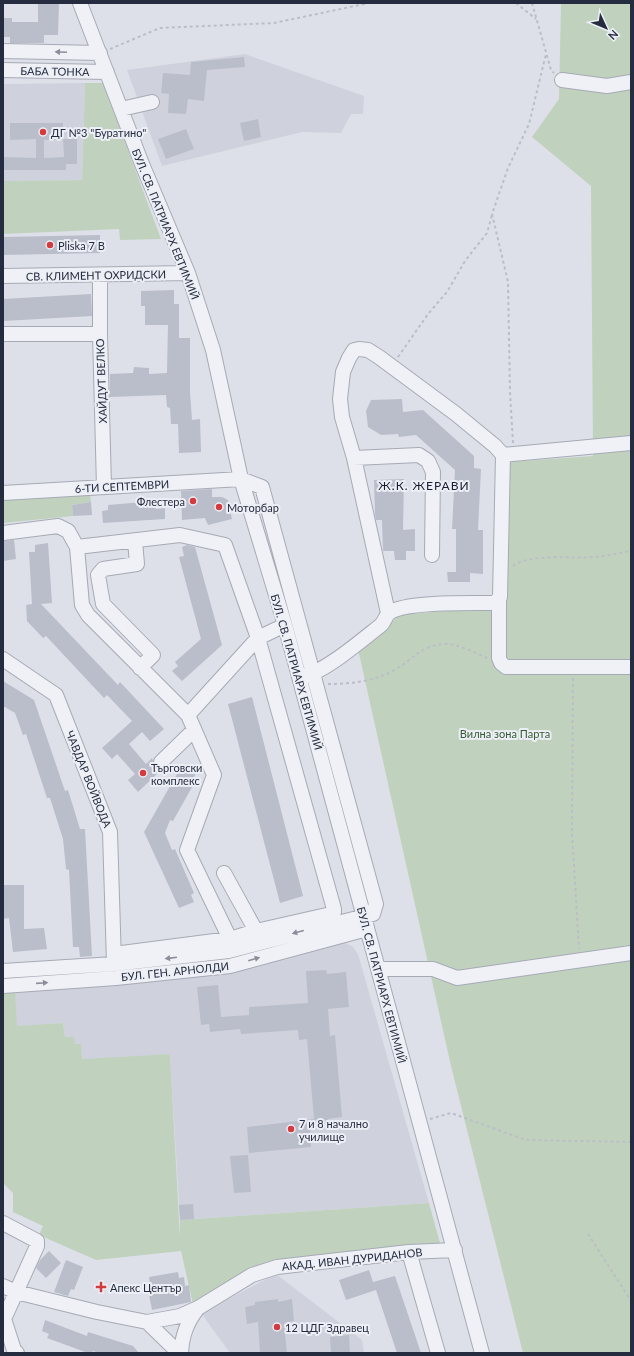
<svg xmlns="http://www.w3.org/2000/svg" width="634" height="1356" font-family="Lato,sans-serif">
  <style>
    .built { fill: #cfd2dd }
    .green { fill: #c0d2be }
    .building { fill: #babecb; fill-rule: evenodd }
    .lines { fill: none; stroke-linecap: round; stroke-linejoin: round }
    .minor-casing { stroke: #a6aab5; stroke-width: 16 }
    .path { stroke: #bbbec6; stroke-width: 2; stroke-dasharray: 3 3; stroke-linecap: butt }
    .minor { stroke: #f0f1f6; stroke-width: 14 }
    .oneway { fill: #8b8e9a }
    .poi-dot { fill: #d43b3e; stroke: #eceff5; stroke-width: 1.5 }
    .labels { text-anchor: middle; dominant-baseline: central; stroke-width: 4; stroke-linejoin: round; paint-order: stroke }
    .street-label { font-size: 11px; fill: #262c3f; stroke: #eceff5 }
    .poi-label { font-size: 11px; fill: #262c3f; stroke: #eceff5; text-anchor: start }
    .park-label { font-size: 11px; fill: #355b32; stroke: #eceff5 }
    .neighbourhood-label { font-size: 12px; letter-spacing: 1px; fill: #181d2f; stroke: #eceff5 }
  </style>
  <rect width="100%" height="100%" fill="#dde0e8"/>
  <path class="built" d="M245 54 364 96 363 114H351L341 133 302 132 162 166 127 70Z
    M85 83 82 180 3 181V84Z
    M344 942 353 947 358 954 429 1203 180 1220 170 1054 82 1060 75 1044 65 1037 63 1023 16 1027 15 989 63 987Z
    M276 1274 362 1340 364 1353H230L201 1313Z"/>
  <path class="green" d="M561 3H631V1353H523L451 1066 358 649 400 615 505 606 510 462 593 456 591 186 532 137 559 99Z
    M85 83H103L161 239 120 240 119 229 3 234V181L82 180Z
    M90 494 91 502 72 505 73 516 3 523V500Z
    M15 988 17 1026 63 1023 65 1037H74L75 1044H81L82 1059 170 1054 180 1238V1220L429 1203 440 1243 284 1260 193 1304 181 1251 96 1260 39 1235 43 1226 13 1212V1193L3 1183V989Z"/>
  <path class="building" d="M38 3H59L58 35H44V43H10V37H3V18H12V22H38Z
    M244 57 245 67 207 70 204 101 188 99 186 114 168 113 169 94 161 93 163 73 190 75 191 62Z
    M258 119 261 137 244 141 240 123Z
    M10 123H63V139H77V164H66V170H3V157L36 158V139L10 140ZM63 139 64 157 44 158V140Z
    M186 129 194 149 166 159 158 139Z
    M100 235V253L3 255V237Z
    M174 290V304H179V338H190V392L192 420 200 419 201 452 179 453 178 424H171L170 408 167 407 166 395 110 397V374L133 373 134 367 149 368V374L167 373 168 325H145V306H141V291Z
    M91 294 92 316 3 321V299Z
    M402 399 403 412 423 410 474 456V468L481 469 478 530H483V574L470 573V582H448L447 572H456V529H452L455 470 416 435 399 437 398 434 381 435 368 427 366 411 371 400Z
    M404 479 403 530 415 529V551H406V560H395L394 551H383L382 520H376L375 514 374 480Z
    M212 489V497H222L228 500 232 519 208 525 205 518 182 520 181 491Z
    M155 501 156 509 165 508V519L103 523 102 511 108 510V505Z
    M91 502 92 515 73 516 72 505Z
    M14 540 16 559 3 561V541Z
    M48 543 52 603 41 604 118 685 120 682 164 729 150 741 142 732 129 744 146 764 152 758 155 768 161 770 138 792 128 780 135 774 117 754 112 759 102 748 132 721 107 695 104 698 46 636 43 638 27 621 26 605 32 604 29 552H35V545Z
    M187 545 195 547 222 645 182 681 172 671 178 666 175 662 201 639 179 557 184 556 182 547Z
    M3 681 34 700 65 791 68 790 80 829H85L92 956 80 957 79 947H73L69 870 66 869 63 839 50 798H47L26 734 23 735 15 713 3 706Z
    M252 697 303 896 280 903 228 704Z
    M182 765 196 773 193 779 196 780 173 821 170 820 165 833 172 850 175 849 194 893 191 895 194 902 179 908 144 832Z
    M3 885H24V929L44 928 47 949 13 952 9 918 3 919Z
    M326 970 327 974 346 972 349 1007 328 1009 330 1036 335 1035 342 1117 328 1119 329 1125 310 1128 311 1147 249 1153 247 1127 314 1119 307 1039 299 1040 298 1030 241 1034 240 1029 210 1032 209 1024 201 1025 197 987 218 985 221 1017 249 1015V1007L308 1003 306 971Z
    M248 1155 251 1192 234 1193 230 1156Z
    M193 1204 194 1219 180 1220 179 1205Z
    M49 1251 61 1263 46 1278 36 1268 40 1260Z
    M66 1260 83 1267 74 1290 71 1289 68 1296 54 1292Z
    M369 1270 373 1282 395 1276 421 1353H397L376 1290 346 1300 339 1280Z
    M178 1272 179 1278 184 1277 185 1286 189 1285 191 1302 152 1310 147 1284H150L149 1277Z
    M278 1299V1302L292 1299 294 1321 284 1323 287 1353H260L258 1322 247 1324 245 1307 255 1305V1302Z
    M45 1320 87 1336 88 1332 133 1346 139 1353H99L93 1351 91 1353H88L47 1338 49 1334 42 1331Z
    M349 1335 350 1353H331L330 1337Z"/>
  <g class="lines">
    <defs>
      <path id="minor" d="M80 3 142 164 188 273 213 350 241 479 285 625 482 1353
        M3 51 100 53
        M3 70 107 72
        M562 80 607 86 631 82
        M121 109 152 102
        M100 275V334L104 487
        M3 276 188 273
        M3 334H100
        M503 455 631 443
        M354 458 419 455 428 461 433 472 432 555
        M3 493 241 479 262 487 376 904 373 914 229 951 114 964 3 971
        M3 533 58 526 68 531 77 547 180 535 225 545 258 638 334 909V912L331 914 256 931 230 939 114 954
        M135 541 137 564 103 569 98 575 103 604 153 655 140 668
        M77 547 82 605 88 615 188 715 258 638 285 625
        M499 601V658L501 663 506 667H631
        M3 659 56 695 110 832 114 963
        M305 676C327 670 362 640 381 625 385 621 386 615 389 613 404 601 474 603 495 603L500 597 503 455 495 446 456 414 379 357 368 350 359 349 354 350 349 358 343 372 340 399 342 417 354 458 388 613
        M188 715 214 775 187 850 230 939
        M161 762 194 730
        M224 873 256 931
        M379 969H433L457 978 631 953
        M3 986 116 978 230 966 367 929
        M3 1223 37 1241V1246L4 1319 14 1350 17 1353
        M409 1252 438 1353
        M3 1286 16 1292 97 1312 147 1322 180 1316 198 1308 252 1275 277 1267 409 1252 455 1250
        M147 1322 179 1353
        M181 1353C182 1335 187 1322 198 1308"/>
    </defs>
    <use href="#minor" class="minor-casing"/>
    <path class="path" d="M516 3 536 19
      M532 3 551 70 554 73
      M110 49 160 28 274 23 369 3
      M398 357 428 314 447 292 465 261 487 233 492 215
      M513 443 510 392 508 282 492 214 508 168 529 124 546 54
      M513 566C529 553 573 559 594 557 607 556 619 553 631 551
      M573 678 572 832 579 949
      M328 684C352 684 376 681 396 669 414 659 420 646 444 644 456 643 476 653 487 658
      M430 1119 451 1113 526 1140 631 1142
      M588 1234 631 1301"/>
    <use href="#minor" class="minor"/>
  </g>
  <defs><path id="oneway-solid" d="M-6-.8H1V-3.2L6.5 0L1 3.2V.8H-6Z"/></defs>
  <g class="oneway">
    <use href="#oneway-solid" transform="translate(61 52) rotate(-178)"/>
    <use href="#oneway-solid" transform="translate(298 932) rotate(165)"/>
    <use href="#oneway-solid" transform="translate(171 958) rotate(173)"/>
    <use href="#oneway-solid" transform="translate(254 959) rotate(-16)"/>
    <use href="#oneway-solid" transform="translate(42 983) rotate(-4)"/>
  </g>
  <g class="poi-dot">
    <circle cx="43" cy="132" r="4"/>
    <circle cx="50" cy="245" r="4"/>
    <circle cx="193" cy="501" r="4"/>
    <circle cx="219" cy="507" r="4"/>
    <circle cx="143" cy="773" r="4"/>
    <circle cx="291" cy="1129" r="4"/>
    <path d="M99 1281h4v4h4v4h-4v4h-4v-4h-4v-4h4z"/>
    <circle cx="277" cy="1327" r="4"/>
  </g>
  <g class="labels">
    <g class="street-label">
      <text transform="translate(55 71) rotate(1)">БАБА ТОНКА</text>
      <text transform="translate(166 224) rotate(68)">БУЛ. СВ. ПАТРИАРХ ЕВТИМИЙ</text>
      <text transform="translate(96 275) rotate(-1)">СВ. КЛИМЕНТ ОХРИДСКИ</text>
      <text transform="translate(101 381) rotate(-92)">ХАЙДУТ ВЕЛКО</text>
      <text transform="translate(122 486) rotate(-3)">6-ТИ СЕПТЕМВРИ</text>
      <text transform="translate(297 672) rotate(74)">БУЛ. СВ. ПАТРИАРХ ЕВТИМИЙ</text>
      <text transform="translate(89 779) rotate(68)">ЧАВДАР ВОЙВОДА</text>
      <text transform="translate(175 971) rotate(-6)">БУЛ. ГЕН. АРНОЛДИ</text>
      <text transform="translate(382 985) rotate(75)">БУЛ. СВ. ПАТРИАРХ ЕВТИМИЙ</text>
      <text transform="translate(352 1259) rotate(-6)">АКАД. ИВАН ДУРИДАНОВ</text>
    </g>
    <g class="poi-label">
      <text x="51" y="132">ДГ №3 "Буратино"</text>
      <text x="58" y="245">Pliska 7 B</text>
      <text x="185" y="501" text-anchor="end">Флестера</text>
      <text x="227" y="507">Моторбар</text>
      <text x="151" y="767">Търговски<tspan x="151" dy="13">комплекс</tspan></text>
      <text x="299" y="1123">7 и 8 начално<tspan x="299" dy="13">училище</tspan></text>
      <text x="110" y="1287">Апекс Център</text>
      <text x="285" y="1327">12 ЦДГ Здравец</text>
    </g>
    <g class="park-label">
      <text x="505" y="733">Вилна зона Парта</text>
    </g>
    <g class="neighbourhood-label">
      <text x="424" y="485">Ж.К. ЖЕРАВИ</text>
    </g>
  </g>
  <rect width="634" height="1356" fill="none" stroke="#262c3f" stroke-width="8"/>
  <g transform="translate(606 28) rotate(134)" stroke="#eceff5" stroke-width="3" paint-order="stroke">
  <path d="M0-3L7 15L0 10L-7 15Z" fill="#262c3f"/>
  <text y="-6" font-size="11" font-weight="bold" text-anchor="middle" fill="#262c3f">N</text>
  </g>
</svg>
